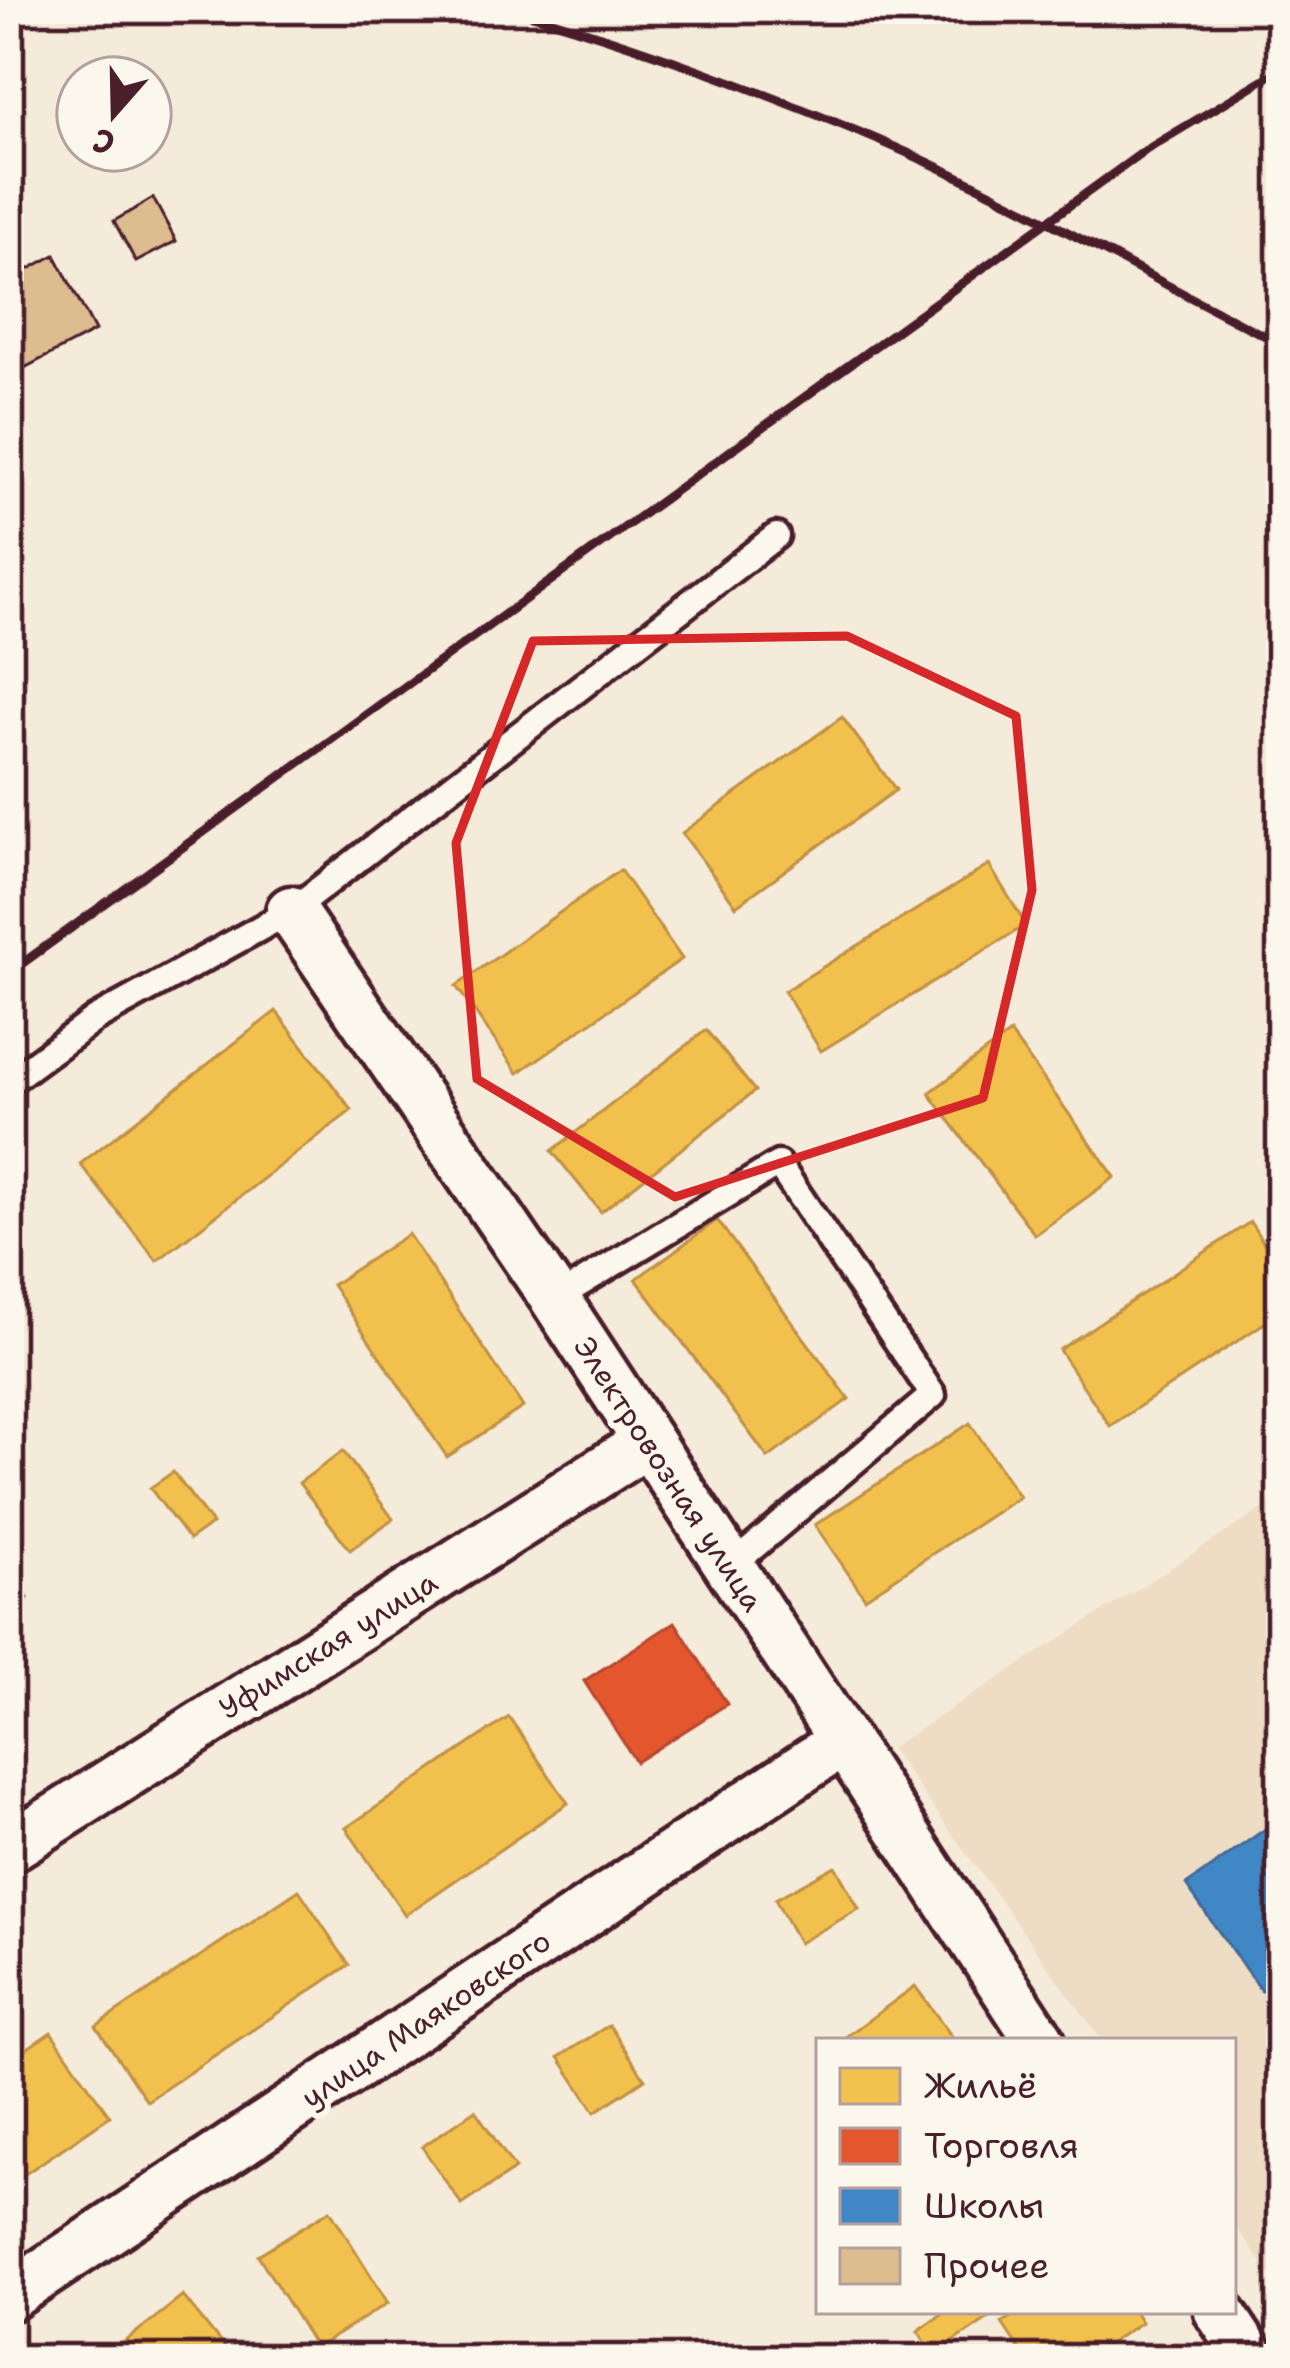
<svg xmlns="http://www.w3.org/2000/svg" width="1290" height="2368" font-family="'Shantell Sans',sans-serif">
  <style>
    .built { fill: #eeddc4 }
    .homes { fill: #f2c14e; stroke: #c09044; stroke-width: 3 }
    .shops { fill: #e4572e; stroke: #b6462d; stroke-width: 3 }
    .schools { fill: #3f88c5; stroke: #426897; stroke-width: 3 }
    .building { fill: #ddbc90; stroke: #4a1f2b; stroke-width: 3 }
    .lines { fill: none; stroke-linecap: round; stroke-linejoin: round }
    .service-casing { stroke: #4a1f2b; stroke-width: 33 }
    .minor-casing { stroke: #4a1f2b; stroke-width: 57 }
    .service { stroke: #fbf7ec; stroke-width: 24 }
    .minor { stroke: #fbf7ec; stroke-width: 48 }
    .rail { stroke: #4a1f2b; stroke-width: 9 }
    .marked { fill: none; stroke: #d62828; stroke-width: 9; stroke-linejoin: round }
    .labels { text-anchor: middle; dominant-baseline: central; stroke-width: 12; stroke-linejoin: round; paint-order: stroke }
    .street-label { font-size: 30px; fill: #4a1f2b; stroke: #fbf7ec }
  </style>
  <rect width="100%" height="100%" fill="#f5ebda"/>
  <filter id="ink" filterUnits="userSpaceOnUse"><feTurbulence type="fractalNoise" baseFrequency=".00833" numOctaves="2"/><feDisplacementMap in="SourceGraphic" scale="24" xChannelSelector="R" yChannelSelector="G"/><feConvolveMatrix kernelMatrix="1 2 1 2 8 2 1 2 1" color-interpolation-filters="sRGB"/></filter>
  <g filter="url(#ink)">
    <path class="built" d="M1281 1497V2290L1233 2223V2041H1102L890 1748Z"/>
    <path class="homes" d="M842 717 896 790 736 906 682 833Z
      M989 865 1026 925 821 1051 784 991Z
      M620 870 682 959 518 1073 456 986Z
      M276 1011 352 1110 157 1261 80 1164Z
      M706 1030 755 1091 601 1212 552 1151Z
      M1010 1033 1115 1177 1035 1235 929 1093Z
      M717 1220 849 1399 768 1458 636 1279Z
      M1250 1222 1281 1269V1312L1110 1426 1059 1350Z
      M408 1234 523 1407 447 1457 332 1285Z
      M970 1423 1019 1497 865 1598 815 1525Z
      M343 1451 393 1519 350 1550 299 1483Z
      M173 1472 212 1524 189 1540 150 1488Z
      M9 1574 28 1598 9 1614Z
      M509 1717 568 1803 405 1915 346 1828Z
      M835 1866 859 1909 799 1943 775 1899Z
      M299 1890 349 1965 147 2101 96 2026Z
      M915 1986 955 2041H845L844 2038Z
      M609 2025 645 2079 595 2112 559 2057Z
      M51 2032 110 2116 9 2185V2061Z
      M475 2110 515 2169 462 2205 422 2147Z
      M330 2210 388 2303 316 2348 258 2255Z
      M183 2296 228 2352 219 2359H109L106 2356Z
      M946 2311H986L990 2317 934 2355 918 2331Z
      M1020 2311H1134L1141 2322 1086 2359H1026L1002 2323Z"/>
    <path class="shops" d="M675 1622 727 1704 636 1762 584 1681Z"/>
    <path class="schools" d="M1281 1818V1977L1261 1991 1186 1885Z"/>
    <path class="building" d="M153 198 176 241 136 262 114 221Z
      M55 255 95 331 9 376V280Z"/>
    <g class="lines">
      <defs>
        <path id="service" d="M9 1082 95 1019 291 911 776 536
          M555 1299 778 1164 933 1395 730 1567"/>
        <path id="minor" d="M291 911 555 1299 1040 2041
          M9 1848 648 1442
          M9 2296 842 1742
          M1219 2311 1251 2359"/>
      </defs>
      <use href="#service" class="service-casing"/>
      <use href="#minor" class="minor-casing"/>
      <use href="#service" class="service"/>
      <use href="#minor" class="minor"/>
      <path class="rail" d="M511 9C631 42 750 87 864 134 1008 194 1142 275 1281 344
        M9 973 1146 150 1281 69"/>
    </g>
  </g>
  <path class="marked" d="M847 636 1016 716 1032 890 983 1098 675 1197 477 1079 456 843 533 641Z"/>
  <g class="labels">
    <g class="street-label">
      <text transform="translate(669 1474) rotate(57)">Электровозная улица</text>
      <text transform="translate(328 1645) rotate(-32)">Уфимская улица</text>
      <text transform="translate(426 2019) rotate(-34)">улица Маяковского</text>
    </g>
  </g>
  <rect width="1290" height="2368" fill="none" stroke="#fbf7ec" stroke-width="48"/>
  <rect x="24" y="24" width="1242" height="2320" fill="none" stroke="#4a1f2b" stroke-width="4.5" filter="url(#ink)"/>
  <rect x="816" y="2038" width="420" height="276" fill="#fbf7ec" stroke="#b4a19f" stroke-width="3"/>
  <rect x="840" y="2068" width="60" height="36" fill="#f2c14e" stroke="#b4a19f" stroke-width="3"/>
  <text x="924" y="2098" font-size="36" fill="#4a1f2b">Жильё</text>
  <rect x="840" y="2128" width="60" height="36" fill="#e4572e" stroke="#b4a19f" stroke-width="3"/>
  <text x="924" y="2158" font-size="36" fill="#4a1f2b">Торговля</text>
  <rect x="840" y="2188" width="60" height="36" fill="#3f88c5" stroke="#b4a19f" stroke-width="3"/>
  <text x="924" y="2218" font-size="36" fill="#4a1f2b">Школы</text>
  <rect x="840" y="2248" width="60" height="36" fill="#ddbc90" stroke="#b4a19f" stroke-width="3"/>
  <text x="924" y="2278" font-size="36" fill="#4a1f2b">Прочее</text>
  <g transform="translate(114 114) rotate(200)"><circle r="57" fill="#fbf7ec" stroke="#b4a19f" stroke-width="3"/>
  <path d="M0-9L21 45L0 30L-21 45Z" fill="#4a1f2b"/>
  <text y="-18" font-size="33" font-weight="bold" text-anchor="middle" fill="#4a1f2b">С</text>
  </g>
</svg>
